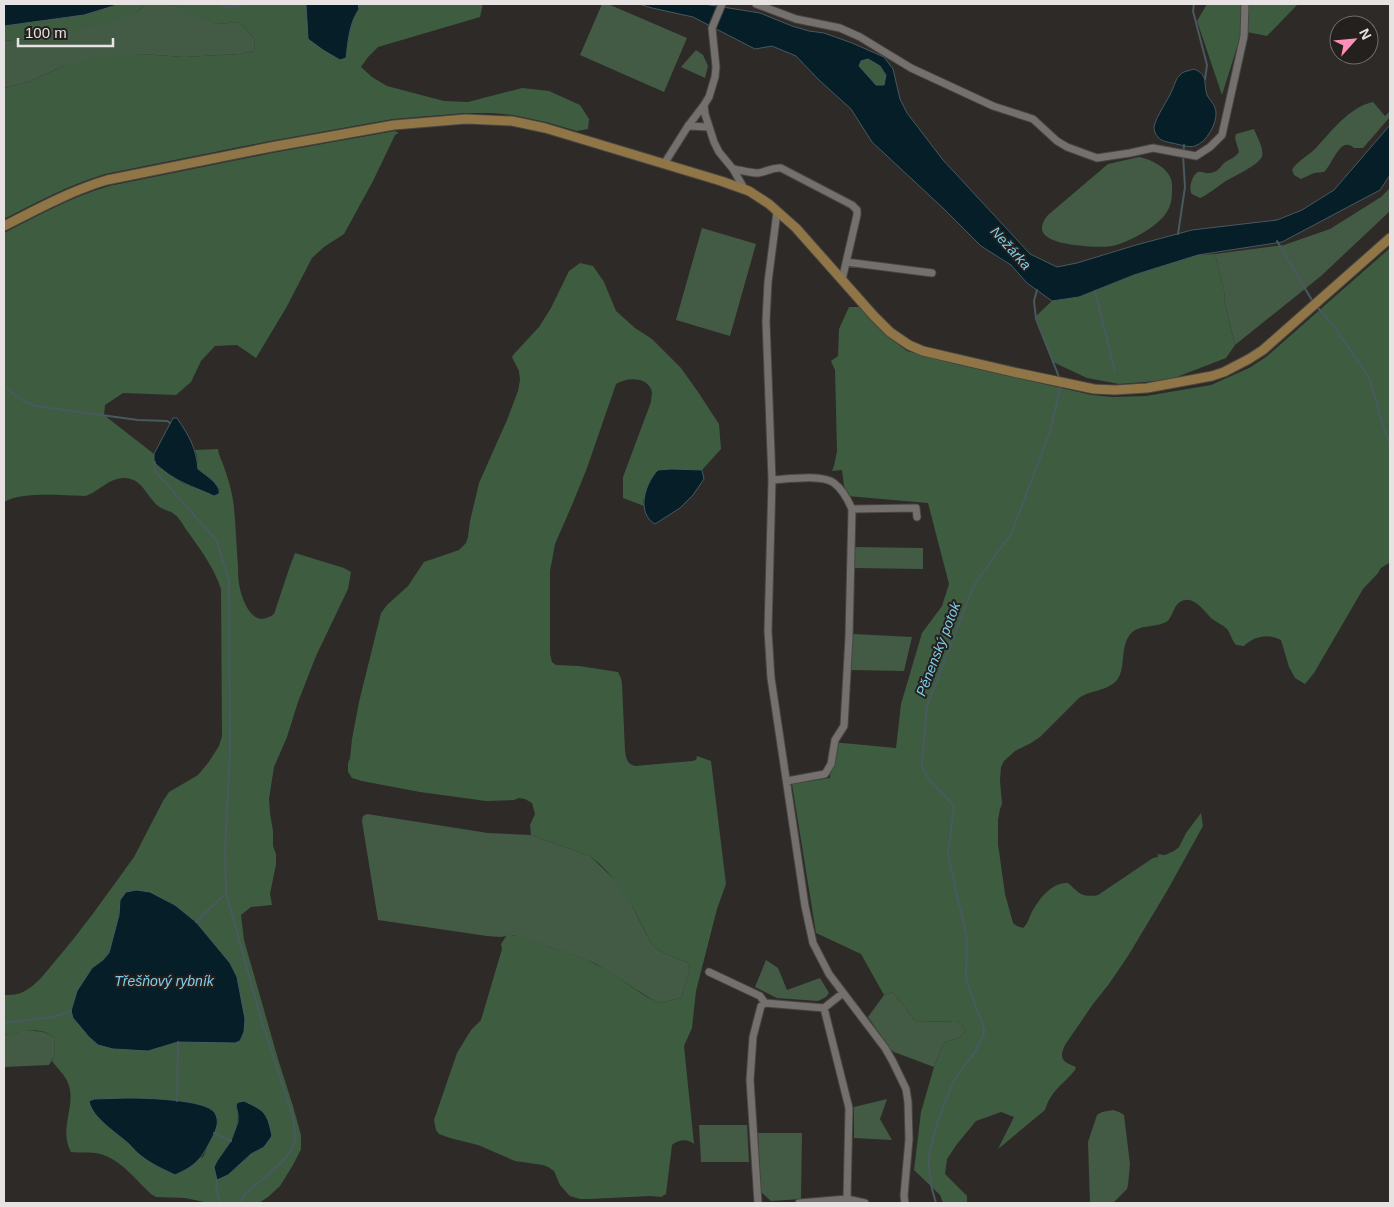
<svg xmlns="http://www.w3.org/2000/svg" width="1394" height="1207" font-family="Helvetica,sans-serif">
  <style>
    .green { fill: #435b44 }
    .forest { fill: #3e5c40; fill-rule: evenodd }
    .water { fill: #051e27; stroke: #48595f; fill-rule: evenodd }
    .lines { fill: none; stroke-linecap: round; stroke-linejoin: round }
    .stream { stroke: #48595f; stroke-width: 2 }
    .minor-casing { stroke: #484542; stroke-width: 9 }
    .major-casing { stroke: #484542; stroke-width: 11 }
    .minor { stroke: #74706d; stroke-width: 7 }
    .major { stroke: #907547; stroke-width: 9 }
    .labels { text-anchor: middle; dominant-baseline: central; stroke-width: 4; stroke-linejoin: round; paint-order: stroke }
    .water-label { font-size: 14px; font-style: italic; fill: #80d0ed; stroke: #24201e }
  </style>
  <rect width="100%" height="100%" fill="#2e2a28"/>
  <path class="green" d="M146 4H169L217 24 239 22 255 39 254 51 239 54 184 57 141 54 63 66 29 82 4 88V41L35 38 138 11Z
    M602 4H608L687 38 664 92 580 55Z
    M696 50 703 55 708 66 705 78 681 67Z
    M1373 102 1385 116 1390 111V117L1363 148H1354C1340 135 1332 166 1324 172L1314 173 1301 179 1294 175 1292 170C1297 161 1308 156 1315 149 1331 132 1349 107 1373 102Z
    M1254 129C1257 137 1264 148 1262 156 1260 165 1231 177 1223 183 1215 188 1209 194 1200 198 1198 197 1194 195 1192 194 1188 189 1192 175 1198 172 1202 171 1206 174 1210 173 1217 172 1219 169 1223 164 1229 159 1234 159 1239 152L1235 138 1236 134Z
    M1139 157C1153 160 1174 170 1172 188 1172 195 1172 203 1168 210 1161 225 1128 243 1112 246 1100 248 1085 246 1074 245 1067 244 1050 241 1045 235 1039 229 1043 221 1048 215L1108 164Z
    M1390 188V211L1321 276 1235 345 1225 305 1224 290 1215 254 1284 245 1330 229 1381 197Z
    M702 228 756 244 730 336 676 320Z
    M855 547 923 548V569L854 568Z
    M853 634 912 637 904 671 851 670Z
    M367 814 488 833 531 835 590 856 615 880 628 898 651 943C659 953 677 958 689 963L690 971 681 998 660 1003 654 1001 612 974 596 964 580 957 513 935 500 937 487 936 378 920 362 821 363 816Z
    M766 960 778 968 787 990 820 978 829 993 826 997 818 1001 777 998 755 987Z
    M893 992 916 1022 957 1021 963 1026 965 1032 960 1037 944 1043 934 1067 894 1052 890 1049 868 1017 884 995Z
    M24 1031C36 1031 47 1030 55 1039L54 1057 49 1065 4 1067V1035Z
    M887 1099 880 1119 892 1140 854 1138V1107Z
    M1113 1110 1119 1112 1124 1115 1130 1164 1128 1185 1127 1189 1113 1203H1090L1088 1142 1097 1115 1102 1112Z
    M699 1125H747L749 1162H701Z
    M758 1133H802L801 1199 771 1201 761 1192Z"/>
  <path class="forest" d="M120 4H146L138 11 112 22 35 38 4 41V26L84 15Z
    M169 4H306L307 19 346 58C348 42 350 23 359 9L358 4H483L480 17 378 47 368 57 361 67 372 77 387 86 444 101 468 102 522 88 549 91 580 105 589 119 588 129 577 131 546 122 513 115 492 113H466L393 119 270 141 105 174C69 185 37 202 4 219V88L29 82 63 66 99 57 141 54 184 57 239 54 254 51 255 39 239 22 217 24 191 15Z
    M1207 4H1298L1267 36 1242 31 1222 95 1197 21Z
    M868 58 880 66 886 76 884 85H876L859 66 861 61Z
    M395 131 399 133 395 135 373 181 344 234 324 247 312 258 286 308 256 358 237 345 215 346 201 361 191 382 176 395 123 393 105 405 104 415 154 454V462L182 483 202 490 214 496 220 490 217 486 198 469 197 456 195 450 218 449C219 456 222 461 224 467 228 478 231 489 233 500 236 522 236 544 238 566 238 573 238 581 240 589 244 605 254 629 274 614L290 566 295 553 344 568 351 572 348 589 316 656 298 702 287 737 274 767 269 799 270 813 273 831V846L276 854V864L270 894 272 905 251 907 241 915 244 940 278 1059 293 1106 301 1135V1149L293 1165 280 1186 268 1197 259 1203H209L185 1198 156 1197 151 1194C135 1179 118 1156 95 1153 87 1152 79 1153 71 1152 58 1129 77 1105 68 1083 65 1075 57 1068 52 1061L54 1057 55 1039C42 1024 20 1033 4 1035V995C10 995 17 995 23 992 37 985 46 972 56 960 81 931 103 900 126 868L134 857 163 801 169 792 198 775 208 763 219 746 222 736 221 589C213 566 202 552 188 532 184 527 180 518 174 514 169 510 162 510 157 505 146 495 141 477 123 478 107 479 99 492 85 496 61 496 24 491 4 502V233C38 216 71 197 109 186L272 153ZM121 900 200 1042H178L148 1051 92 968C98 964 103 960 107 955 114 945 119 913 121 900ZM126 1098H145L195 1103 218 1122 214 1133 203 1157 164 1170 140 1155 130 1145 94 1099ZM236 1106 264 1147 251 1154 228 1175 217 1161C229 1146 242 1126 236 1106Z
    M1390 248V563H1389L1381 568 1378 573 1363 589 1314 673 1305 684 1295 678 1289 667 1281 640C1268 633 1254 636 1244 646L1236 645C1232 641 1231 634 1227 629 1222 624 1216 622 1211 618 1203 610 1193 594 1180 602 1172 607 1173 620 1164 623 1152 628 1137 624 1129 636 1120 649 1126 668 1117 680 1108 691 1090 690 1079 698L1040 737 1031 743 1015 751 1004 761 1001 767 1000 781 1002 804 1000 809 998 820V844L1005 894 1013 923 1017 926 1023 928C1029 923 1029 916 1033 910 1040 898 1052 882 1068 883 1079 893 1082 898 1098 895L1153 858 1158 857V855L1156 854 1165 855 1174 851 1179 847 1186 833 1201 813 1203 826 1167 891 1128 956 1109 984 1093 1004 1065 1045C1058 1060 1064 1062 1076 1067L1075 1070C1063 1085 1051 1090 1045 1110L998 1149 1014 1117 1001 1112 976 1121 957 1144 947 1159 945 1174 967 1196V1203H943L940 1195 914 1170 921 1112 934 1067 944 1043 960 1037 965 1032 963 1026 957 1021 916 1022 893 992 884 995 861 954 816 933 792 784 830 778 832 742 896 748 901 704 922 633 942 606 949 584 928 503 847 496 844 486 842 470 832 471 834 466 837 451 835 370 831 361 838 356 839 329 849 307H860L890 338 907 351 956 364 1092 395 1112 397 1146 396 1211 385 1249 368 1266 357Z
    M1215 254 1224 290 1225 305 1235 345 1226 358 1169 380 1119 384 1087 378 1053 362 1036 316 1052 301 1079 297 1134 275 1198 255Z
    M580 263 593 266 604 282 616 311 635 328 652 339 681 368 698 392 719 424 721 449 702 470 671 469 643 500 644 506 623 498V477L651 402C651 397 653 393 651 389 645 376 626 378 616 384L587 468 572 505 555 544 550 571V654L552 662 556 665 579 666 618 672 621 678 622 684 625 751C626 758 627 764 635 766L692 761 696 760 697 756 711 761 726 884 717 909 696 991 692 1028 684 1046 694 1144C688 1139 679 1139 672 1145L666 1194 661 1197 650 1196 591 1199H580L570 1196 567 1193 560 1185 554 1171 548 1167 543 1165 515 1161 478 1145 450 1138 439 1134 436 1130 434 1120 457 1053 471 1030 481 1020 502 949 501 944 507 935C520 935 532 941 544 945 561 951 579 955 595 964 616 974 634 990 654 1001L660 1003 681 998 690 971 689 963C677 958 659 953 651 943 635 910 620 879 590 856L531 835 530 825 535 814 532 803 525 799 519 798 514 800 486 801 420 792 362 781 352 778 348 772V763L350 758 352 739 359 702 381 613 387 605 408 586 424 562 459 550 466 543 468 537 470 521 479 483 507 420 518 391 520 380 519 371 512 357 514 354 539 327 551 308 569 271Z"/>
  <path class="water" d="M4 4H120L84 15 4 26Z
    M306 4H358L359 9C349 23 348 42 346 58L340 60 323 50 308 39Z
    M639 4H704L760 13 792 26 809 31 824 33 852 43 884 57 893 69 900 99 907 113 943 160 1030 254 1057 267 1077 263 1136 245 1192 230 1277 220 1302 210 1334 190 1390 125V175L1380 190 1282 242 1198 255 1134 275 1079 297 1052 301 1027 283 1011 265 981 246 944 209 872 142 851 109 819 80 796 56 772 46 755 49 693 17 652 8ZM868 59 880 66 886 75 884 85H876L859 66 861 61Z
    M1194 69C1209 75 1203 83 1207 95 1210 101 1215 104 1216 112 1217 123 1207 142 1195 146 1188 148 1178 144 1172 143 1167 142 1161 141 1158 137 1155 134 1154 130 1154 127 1156 116 1169 99 1173 88 1175 84 1176 78 1180 75 1183 71 1189 71 1194 69Z
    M173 418H177C189 436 196 447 198 469 205 475 221 484 219 494L214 496C204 491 194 488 184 483 173 478 162 470 154 462V454Z
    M671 469 702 470 704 479 693 495 680 508 655 524C653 522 650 521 649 519 638 505 647 481 658 470Z
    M136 890 150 892 175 905 196 922 230 963 237 977 245 1019 244 1032 240 1041 235 1043 178 1042 148 1051 113 1049 98 1045 89 1037 73 1018 71 1011 77 991 92 968 103 960 109 953 119 915 120 900 126 892Z
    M126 1098C143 1098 207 1099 215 1113 220 1122 216 1130 212 1138 201 1159 197 1165 175 1175 163 1169 151 1164 140 1155 136 1152 133 1148 129 1144 117 1133 92 1118 89 1101L94 1099Z
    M244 1101C265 1111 267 1112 272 1136L264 1147 251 1154 228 1175 217 1180 214 1167 217 1161 231 1141 238 1122V1114L236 1106 237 1103 239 1102Z"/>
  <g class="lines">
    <path class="stream" d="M219 4 228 7 255 4
      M1194 4 1193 11 1207 65 1205 79
      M1178 234 1185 187 1183 155 1184 145
      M1277 241 1313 302
      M1037 290 1034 301 1036 319 1059 377
      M1095 291 1115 371
      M1317 307 1334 326 1369 378 1384 428 1390 444
      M4 387 22 400 35 406 138 420 167 421 170 423
      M155 462H154L155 471 217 541 229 581 230 750 225 850 226 893 262 1022 293 1117 296 1139 291 1151 283 1161 243 1196 241 1203
      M196 922 226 893
      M4 1023 53 1017 71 1011
      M177 1101 178 1042
      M214 1133 231 1141
      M217 1180 216 1188 220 1203
      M936 1203 932 1189 928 1159 937 1123 954 1080 975 1052 984 1034V1028L966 980 967 939 948 855 954 806 928 778 922 767 927 706 974 585 1011 534 1050 432 1061 384"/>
    <defs>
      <path id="minor" d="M722 4 712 28 716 67 715 77 709 97 704 105 705 114 714 142 719 152 733 169 745 190
        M756 4 796 19 840 28 860 37 911 68 993 106 1033 119 1057 141 1067 147 1097 158 1130 153 1153 148 1196 156 1210 147 1222 135 1244 36 1245 4
        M688 126 708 127
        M664 164 688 126 704 105
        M733 169C741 170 750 173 758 173 767 172 772 167 781 168L852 205 857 210V215L842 280
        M777 212 768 282 766 321 772 480 768 631 771 678 805 906 813 943 829 974 885 1048 893 1062 906 1089 908 1102 909 1139 904 1196 905 1203
        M846 262 932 273
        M772 480C788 479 822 474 834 483 842 489 848 500 852 509L849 637 844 726 835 740 831 764 825 774 787 781
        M852 509 916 508 917 517
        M709 972 760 996 765 1003 824 1008 843 993
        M824 1008 849 1108 847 1199
        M758 1203 750 1080 753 1037 761 1006 765 1003
        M799 1203 847 1199 865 1203"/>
      <path id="major" d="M4 226C38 209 70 191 107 180L271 147 394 125 466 119 512 121 545 128 575 137 721 181 749 191 769 204 796 228 874 316 890 332 909 345 923 351 1018 373 1094 389 1115 390 1147 388 1212 376 1224 372 1249 359 1263 350 1390 238"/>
    </defs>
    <use href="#minor" class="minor-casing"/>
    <use href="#major" class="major-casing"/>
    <use href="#minor" class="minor"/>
    <use href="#major" class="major"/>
  </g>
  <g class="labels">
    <g class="water-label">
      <text transform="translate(1011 248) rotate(48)">Nežárka</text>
      <text transform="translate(938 649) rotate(-69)">Pěnenský potok</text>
      <text x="164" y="981">Třešňový rybník</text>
    </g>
  </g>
  <rect width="1394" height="1207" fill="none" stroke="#e6e3e2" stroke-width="10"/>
  <g transform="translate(1354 40) rotate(63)"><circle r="24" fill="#24201e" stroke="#726e6c"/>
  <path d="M0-4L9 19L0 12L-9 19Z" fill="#ff8eb9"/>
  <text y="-8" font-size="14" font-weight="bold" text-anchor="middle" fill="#e6e3e2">N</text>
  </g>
  <path d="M18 38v8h95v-8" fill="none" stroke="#e6e3e2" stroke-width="2.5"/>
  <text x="25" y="38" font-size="15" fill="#e6e3e2" stroke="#24201e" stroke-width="4" paint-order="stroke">100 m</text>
</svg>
